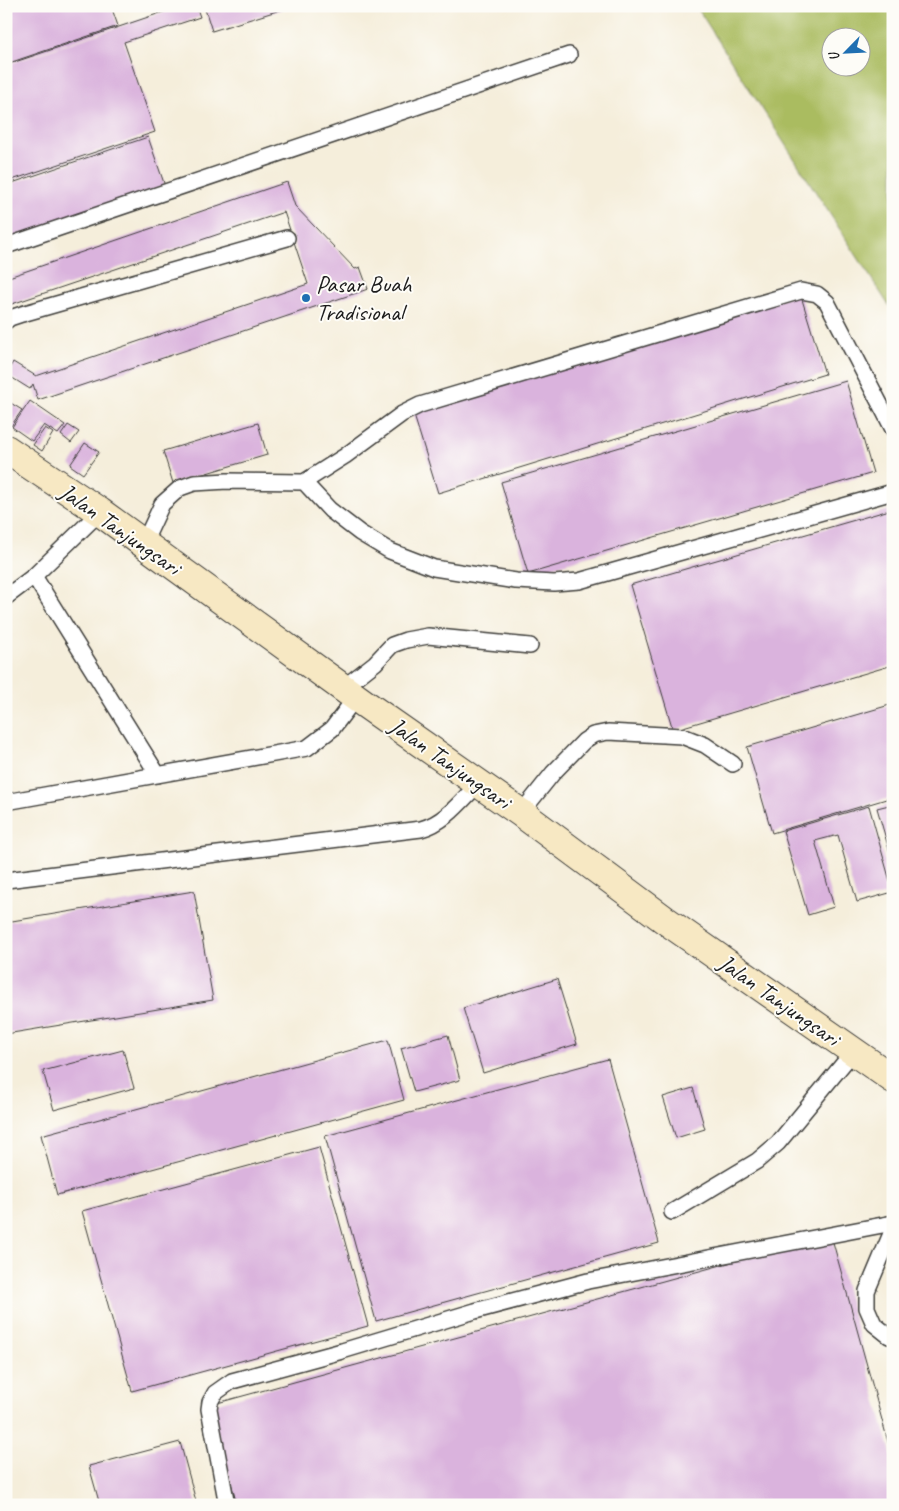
<svg xmlns="http://www.w3.org/2000/svg" width="899" height="1511" font-family="Caveat,sans-serif">
  <style>
    .green { fill: #aabc60; stroke: #636c3e; fill-rule: evenodd }
    .building { fill: #dab3dd }
    .lines { fill: none; stroke-linecap: round; stroke-linejoin: round }
    .service-casing { stroke: #3d3c39; stroke-width: 18 }
    .secondary-casing { stroke: #3d3c39; stroke-width: 30 }
    .service { stroke: #fff; stroke-width: 15 }
    .secondary { stroke: #f7e8c3; stroke-width: 28 }
    .poi-dot { fill: #1f6fb2; stroke: #fdfcf7; stroke-width: 2 }
    .labels { text-anchor: middle; dominant-baseline: central; stroke-width: 4; stroke-linejoin: round; paint-order: stroke }
    .poi-label { font-size: 24px; fill: #1c1c1c; stroke: #fdfcf7; text-anchor: start }
    .street-label { font-size: 24px; fill: #1c1c1c; stroke: #fdfcf7 }
  </style>
  <rect width="100%" height="100%" fill="#fdfcf7"/>
  <filter id="ink" filterUnits="userSpaceOnUse"><feTurbulence type="fractalNoise" baseFrequency=".02" numOctaves="2"/><feDisplacementMap in="SourceGraphic" scale="10" xChannelSelector="R" yChannelSelector="G"/><feConvolveMatrix kernelMatrix="1 2 1 2 8 2 1 2 1" color-interpolation-filters="sRGB"/></filter>
  <filter id="wash" filterUnits="userSpaceOnUse"><feTurbulence type="fractalNoise" baseFrequency=".0096" numOctaves="4" result="noise"/><feDisplacementMap in="SourceGraphic" scale="20" xChannelSelector="R" yChannelSelector="G"/><feGaussianBlur stdDeviation="1.12" result="paint"/><feColorMatrix in="noise" values="0 0 0 0 0 0 0 0 0 0 0 0 0 0 0 0 0 1.4 0 .05"/><feComposite in="paint" operator="in"/></filter>
  <g filter="url(#wash)">
    <rect width="100%" height="100%" fill="#f5eedb"/>
    <path class="green" d="M696 6H893V312ZM832 38H862V68H832Z"/>
    <g id="blocks">
      <path class="building" d="M6 6H111L118 26 6 64Z
        M181 6H196L200 17 124 42 155 132 6 182V65Z
        M204 6H290V7L212 31Z
        M148 137 165 186 6 240V185Z
        M287 182 295 206 355 269 360 267 368 289 38 400 33 384 30 389 6 374 13 362 36 376 308 284 284 212 6 306V278Z
        M800 293 825 374 438 493 413 412Z
        M846 381 873 473 528 574 501 482Z
        M30 401 65 425 58 434 44 425 32 441 12 427Z
        M9 402 22 410 11 426 6 423V406Z
        M258 423 267 455 173 483 163 451Z
        M68 425 79 432 71 443 61 435Z
        M45 428 53 433 42 451 33 445Z
        M85 443 99 452 83 474 70 465Z
        M893 509V665L673 730 630 585Z
        M893 704V797L772 833 747 747Z
        M893 804V860H892L877 808Z
        M869 806 893 892 857 902 838 835 815 841 834 907 808 915 783 831Z
        M194 891 213 1000 6 1034V922Z
        M557 979 577 1044 483 1073 463 1008Z
        M448 1035 460 1080 414 1092 401 1048Z
        M388 1040 404 1100 57 1195 41 1135Z
        M123 1050 134 1088 54 1110 43 1071Z
        M608 1059 659 1243 376 1321 325 1136Z
        M693 1088 705 1129 676 1138 663 1097Z
        M319 1147 368 1326 132 1391 82 1211Z
        M831 1235 893 1460V1505H237L210 1405Z
        M180 1442 197 1505H100L89 1466Z"/>
    </g>
  </g>
  <g filter="url(#ink)">
    <use href="#blocks" fill-opacity="0" stroke="#3d3c39" stroke-width="1"/>
    <g class="lines">
      <defs>
        <path id="service" d="M6 246 569 55
          M6 321 10 318 22 314 287 238
          M304 482 330 510 360 533 390 551 434 568 516 581 554 583 579 581 893 492
          M143 545 162 504 180 488 194 483 227 481 304 482 345 456 402 414 420 405 801 291 817 294 827 302 893 429
          M34 576 158 775
          M6 597 34 576 100 512
          M343 688 375 663 392 645 406 640 428 636 530 646
          M6 802 307 748 332 729 356 697
          M521 813 553 773 584 741 593 735 608 732 682 736 705 745 733 764
          M6 880 421 829C445 823 462 800 479 783
          M672 1212 757 1161 778 1143 853 1052
          M893 1229 867 1291V1308L874 1324 889 1336 893 1337
          M227 1505 209 1409 210 1402 215 1393 232 1381 342 1351 475 1311 588 1281 893 1223"/>
        <path id="secondary" d="M6 449 100 512 365 704 521 813 665 920 893 1079"/>
      </defs>
      <use href="#service" class="service-casing"/>
      <use href="#secondary" class="secondary-casing"/>
      <use href="#service" class="service"/>
      <use href="#secondary" class="secondary"/>
    </g>
  </g>
  <circle class="poi-dot" cx="306" cy="298" r="5"/>
  <g class="labels">
    <g class="poi-label">
      <text x="316" y="284">Pasar Buah<tspan x="316" dy="28">Tradisional</tspan></text>
    </g>
    <g class="street-label">
      <text transform="translate(120 529) rotate(35)">Jalan Tanjungsari</text>
      <text transform="translate(450 763) rotate(35)">Jalan Tanjungsari</text>
      <text transform="translate(779 1000) rotate(35)">Jalan Tanjungsari</text>
    </g>
  </g>
  <rect width="899" height="1511" fill="none" stroke="#fdfcf7" stroke-width="25"/>
  <g transform="translate(846 52) rotate(246)"><circle r="24" fill="#fdfcf7" stroke="#a3a29f"/>
  <path d="M0-4L9 19L0 12L-9 19Z" fill="#1f6fb2"/>
  <text y="-8" font-size="14" font-weight="bold" text-anchor="middle" fill="#1c1c1c">U</text>
  </g>
</svg>
